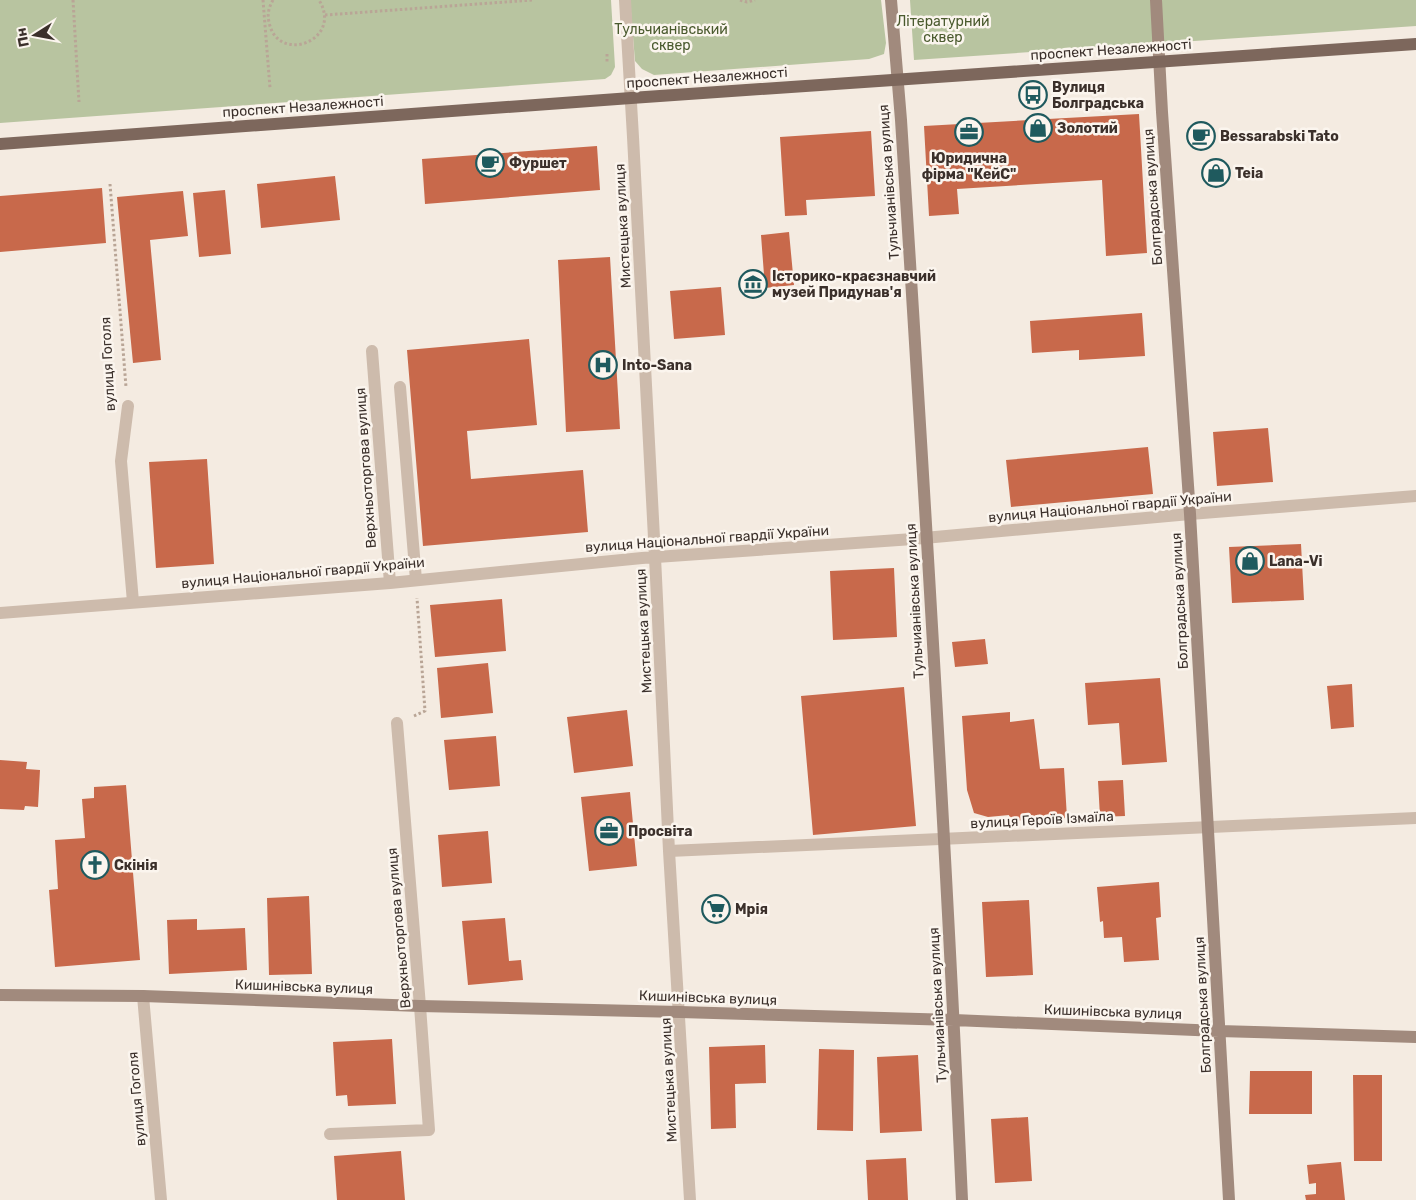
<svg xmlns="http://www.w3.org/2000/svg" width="1416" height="1200" font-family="Rubik,sans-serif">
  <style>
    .green { fill: #b8c4a0 }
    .building { fill: #c8694b }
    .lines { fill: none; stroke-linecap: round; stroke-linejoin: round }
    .path { stroke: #b9a596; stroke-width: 3; stroke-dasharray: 2.5 2.5; stroke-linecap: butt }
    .lane { stroke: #cdbbac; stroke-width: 12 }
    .street { stroke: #cdbbac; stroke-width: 12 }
    .secondary { stroke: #a18a7d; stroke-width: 12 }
    .primary { stroke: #7d675c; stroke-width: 12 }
    .labels { text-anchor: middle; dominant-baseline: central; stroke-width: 5; stroke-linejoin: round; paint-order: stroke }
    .park-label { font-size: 14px; fill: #4a5a2e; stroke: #fbf5ee }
    .street-label { font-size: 14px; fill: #3b302b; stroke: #fbf5ee }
    .poi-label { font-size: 14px; font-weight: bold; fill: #3b302b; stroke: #fbf5ee; text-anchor: start }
  </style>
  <rect width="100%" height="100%" fill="#f4ebe1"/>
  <path class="green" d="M0 0H611L615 67 611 75 605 79 0 123Z
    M630 0H881L886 43 884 54 869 59 654 75 642 69 635 61Z
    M910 0H1416V26L914 60Z"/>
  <path class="building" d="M1139 114 1147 253 1106 256 1102 180 957 189 959 214 929 216 924 126Z
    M871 131 875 196 806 200 807 215 785 216 780 137Z
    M597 146 600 190 425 204 422 159Z
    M335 176 340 220 261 228 257 184Z
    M102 188 106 243 0 252V196Z
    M225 190 231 254 199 257 193 193Z
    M183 191 188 236 150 240 161 360 133 363 117 197Z
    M789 232 794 285 765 288 761 235Z
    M610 257 620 429 566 432 558 260Z
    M721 287 725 335 674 339 670 291Z
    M1142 313 1145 356 1079 360V350L1032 353 1030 321Z
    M529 339 537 425 467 431 471 479 583 470 588 532 423 546 407 350Z
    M1268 428 1273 482 1217 486 1213 432Z
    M1148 447 1153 494 1011 507 1006 460Z
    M207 459 214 564 156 568 149 462Z
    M1301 544 1304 600 1232 603 1229 547Z
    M894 568 897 637 833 640 830 571Z
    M502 599 506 651 435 657 430 605Z
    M985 639 988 664 955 667 952 642Z
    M488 663 493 713 441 718 437 668Z
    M1160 678 1167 762 1122 765 1119 723 1088 725 1085 683Z
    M1352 684 1354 727 1331 729 1327 686Z
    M904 687 916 826 813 835 801 696Z
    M627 710 633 766 574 773 567 717Z
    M1010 712V722L1034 719 1040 769 1064 768 1067 818 1010 821 1009 815 988 817 974 813 967 790 962 716Z
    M496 736 500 786 449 790 444 740Z
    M0 760 27 762 26 769 40 770 38 807 25 806 24 810 0 809Z
    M1123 780 1125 816 1100 817 1098 781Z
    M126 785 140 960 55 967 49 890 58 889 55 840 85 838 82 799 94 798V787Z
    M630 792 637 866 589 871 581 797Z
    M488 831 492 883 442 887 438 835Z
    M1159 882 1161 917 1156 918 1159 960 1124 962 1122 937 1104 938 1103 921 1100 922 1097 887Z
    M309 896 312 974 269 975 267 898Z
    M1029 900 1033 975 986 977 982 902Z
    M505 918 509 961 521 960 523 980 468 985 462 921Z
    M197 919V930L245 928 247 970 169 974 167 920Z
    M392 1039 396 1104 348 1106 347 1095 336 1096 333 1042Z
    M765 1045 766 1083 735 1084 736 1128 711 1129 709 1047Z
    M819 1049 854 1050 853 1131 817 1130Z
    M918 1055 922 1131 880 1133 877 1057Z
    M1250 1071H1312V1114H1249Z
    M1353 1075H1382V1161H1354Z
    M1028 1117 1032 1181 995 1183 991 1119Z
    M401 1151 405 1200H337L334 1156Z
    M906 1158 908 1200H868L866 1160Z
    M1341 1162 1345 1200H1306L1305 1195 1316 1194V1183L1309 1184 1307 1165Z"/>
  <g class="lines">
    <path class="path" d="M73 0 79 102
      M263 0 270 88
      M273 0C269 7 267 14 269 22 277 65 344 41 319 0
      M740 0 747 2 755 0
      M325 15 533 0
      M607 54V63
      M110 184 126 387
      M414 716 425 711 417 598"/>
    <path class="lane" d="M400 387 416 580
      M128 406 121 461 133 602
      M330 1134 429 1130 420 1006"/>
    <path class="street" d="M625 0 633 137 655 557 669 851 690 1200
      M372 351 390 583
      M0 613 390 583 642 558 913 539 1190 514 1416 496
      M397 723 420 1006
      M669 851 1416 818
      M143 996 161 1200"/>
    <path class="secondary" d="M891 0C894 40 898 80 901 120 924 480 946 840 962 1200
      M1156 0 1162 112 1190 514 1229 1200
      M0 995 143 996 420 1006 680 1012 954 1020 1219 1031 1416 1037"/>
    <path class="primary" d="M0 144 631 98 1416 44"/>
  </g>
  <defs>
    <symbol id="bus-ring" viewBox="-11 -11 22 22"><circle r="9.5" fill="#fbf5ee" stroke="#1f5a5e" stroke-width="1.5"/><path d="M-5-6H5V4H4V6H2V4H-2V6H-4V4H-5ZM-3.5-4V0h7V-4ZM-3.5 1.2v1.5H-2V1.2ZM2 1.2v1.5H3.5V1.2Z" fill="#1f5a5e"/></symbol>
    <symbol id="shop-ring" viewBox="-11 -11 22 22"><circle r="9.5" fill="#fbf5ee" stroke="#1f5a5e" stroke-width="1.5"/><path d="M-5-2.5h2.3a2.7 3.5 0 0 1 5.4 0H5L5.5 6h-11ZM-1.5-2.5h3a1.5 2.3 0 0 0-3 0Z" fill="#1f5a5e"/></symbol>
    <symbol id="office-ring" viewBox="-11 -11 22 22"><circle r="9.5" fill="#fbf5ee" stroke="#1f5a5e" stroke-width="1.5"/><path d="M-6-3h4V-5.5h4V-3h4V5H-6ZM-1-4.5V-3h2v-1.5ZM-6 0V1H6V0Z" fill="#1f5a5e"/></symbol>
    <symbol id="cafe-ring" viewBox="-11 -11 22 22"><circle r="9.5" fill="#fbf5ee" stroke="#1f5a5e" stroke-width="1.5"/><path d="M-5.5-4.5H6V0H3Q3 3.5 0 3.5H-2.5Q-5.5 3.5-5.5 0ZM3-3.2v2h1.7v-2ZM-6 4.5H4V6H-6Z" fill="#1f5a5e"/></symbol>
    <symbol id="museum-ring" viewBox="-11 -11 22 22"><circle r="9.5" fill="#fbf5ee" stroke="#1f5a5e" stroke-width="1.5"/><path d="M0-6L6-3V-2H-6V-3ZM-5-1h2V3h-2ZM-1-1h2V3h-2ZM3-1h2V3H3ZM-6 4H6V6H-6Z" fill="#1f5a5e"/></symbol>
    <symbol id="hospital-ring" viewBox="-11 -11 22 22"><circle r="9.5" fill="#fbf5ee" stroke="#1f5a5e" stroke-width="1.5"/><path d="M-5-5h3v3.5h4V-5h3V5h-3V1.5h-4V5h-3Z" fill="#1f5a5e"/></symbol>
    <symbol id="church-ring" viewBox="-11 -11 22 22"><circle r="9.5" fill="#fbf5ee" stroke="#1f5a5e" stroke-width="1.5"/><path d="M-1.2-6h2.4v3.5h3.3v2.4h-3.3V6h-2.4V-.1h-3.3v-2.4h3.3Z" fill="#1f5a5e"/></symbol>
    <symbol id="supermarket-ring" viewBox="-11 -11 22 22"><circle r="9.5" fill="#fbf5ee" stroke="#1f5a5e" stroke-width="1.5"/><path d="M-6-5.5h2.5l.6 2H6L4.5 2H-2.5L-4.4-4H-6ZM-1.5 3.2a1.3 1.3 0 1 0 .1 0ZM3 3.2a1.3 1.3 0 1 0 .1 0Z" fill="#1f5a5e"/></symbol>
  </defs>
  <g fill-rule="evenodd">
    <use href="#bus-ring" x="1017" y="79" width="32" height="32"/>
    <use href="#shop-ring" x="1022" y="112" width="32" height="32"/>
    <use href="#office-ring" x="953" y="116" width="32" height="32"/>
    <use href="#cafe-ring" x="1185" y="120" width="32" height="32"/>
    <use href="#cafe-ring" x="474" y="147" width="32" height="32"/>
    <use href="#shop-ring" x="1200" y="157" width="32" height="32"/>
    <use href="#museum-ring" x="737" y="268" width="32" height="32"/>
    <use href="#hospital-ring" x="587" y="349" width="32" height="32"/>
    <use href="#shop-ring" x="1234" y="545" width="32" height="32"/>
    <use href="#office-ring" x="593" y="815" width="32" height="32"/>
    <use href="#church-ring" x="79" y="849" width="32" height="32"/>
    <use href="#supermarket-ring" x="700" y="893" width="32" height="32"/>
  </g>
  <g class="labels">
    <g class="park-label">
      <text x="943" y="21">Літературний<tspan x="943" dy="16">сквер</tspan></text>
      <text x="671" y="29">Тульчианівський<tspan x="671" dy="16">сквер</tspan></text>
    </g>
    <g class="street-label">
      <text transform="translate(1111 50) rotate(-4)">проспект Незалежності</text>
      <text transform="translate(707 78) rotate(-4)">проспект Незалежності</text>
      <text transform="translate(303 107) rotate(-4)">проспект Незалежності</text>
      <text transform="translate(889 182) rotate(-94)">Тульчианівська вулиця</text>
      <text transform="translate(1153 197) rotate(-94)">Болградська вулиця</text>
      <text transform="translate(623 226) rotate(-93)">Мистецька вулиця</text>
      <text transform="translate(108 364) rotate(-93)">вулиця Гоголя</text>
      <text transform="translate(366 468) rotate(-94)">Верхньоторгова вулиця</text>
      <text transform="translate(1110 507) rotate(-5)">вулиця Національної гвардії України</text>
      <text transform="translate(707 539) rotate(-4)">вулиця Національної гвардії України</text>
      <text transform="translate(303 573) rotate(-5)">вулиця Національної гвардії України</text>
      <text transform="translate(915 601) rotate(-93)">Тульчианівська вулиця</text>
      <text transform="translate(1180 601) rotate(-93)">Болградська вулиця</text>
      <text transform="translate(644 631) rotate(-93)">Мистецька вулиця</text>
      <text transform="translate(1042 820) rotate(-3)">вулиця Героїв Ізмаїла</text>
      <text transform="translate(399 928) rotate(-95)">Верхньоторгова вулиця</text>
      <text transform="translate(304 987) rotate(2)">Кишинівська вулиця</text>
      <text transform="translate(708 998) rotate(2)">Кишинівська вулиця</text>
      <text transform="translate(938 1005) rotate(-93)">Тульчианівська вулиця</text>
      <text transform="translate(1203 1005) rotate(-93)">Болградська вулиця</text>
      <text transform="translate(1113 1012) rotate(2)">Кишинівська вулиця</text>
      <text transform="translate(669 1080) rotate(-93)">Мистецька вулиця</text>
      <text transform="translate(137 1099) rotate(-95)">вулиця Гоголя</text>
    </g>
    <g class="poi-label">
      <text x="1052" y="87">Вулиця<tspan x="1052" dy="16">Болградська</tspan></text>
      <text x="1057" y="128">Золотий</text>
      <text x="1220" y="136">Bessarabski Tato</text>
      <text x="969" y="158" text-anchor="middle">Юридична<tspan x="969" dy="16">фірма "КейС"</tspan></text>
      <text x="509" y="163">Фуршет</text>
      <text x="1235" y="173">Teia</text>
      <text x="772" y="276">Історико-краєзнавчий<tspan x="772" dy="16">музей Придунав'я</tspan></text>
      <text x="622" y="365">Into-Sana</text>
      <text x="1269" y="561">Lana-Vi</text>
      <text x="628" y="831">Просвіта</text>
      <text x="114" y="865">Скінія</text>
      <text x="735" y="909">Мрія</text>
    </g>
  </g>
  <g transform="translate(35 35) rotate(259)" stroke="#fbf5ee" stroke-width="4" paint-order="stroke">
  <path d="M0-4L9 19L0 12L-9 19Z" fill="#3b302b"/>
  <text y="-8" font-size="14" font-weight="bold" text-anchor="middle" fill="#3b302b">Пн</text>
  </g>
</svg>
